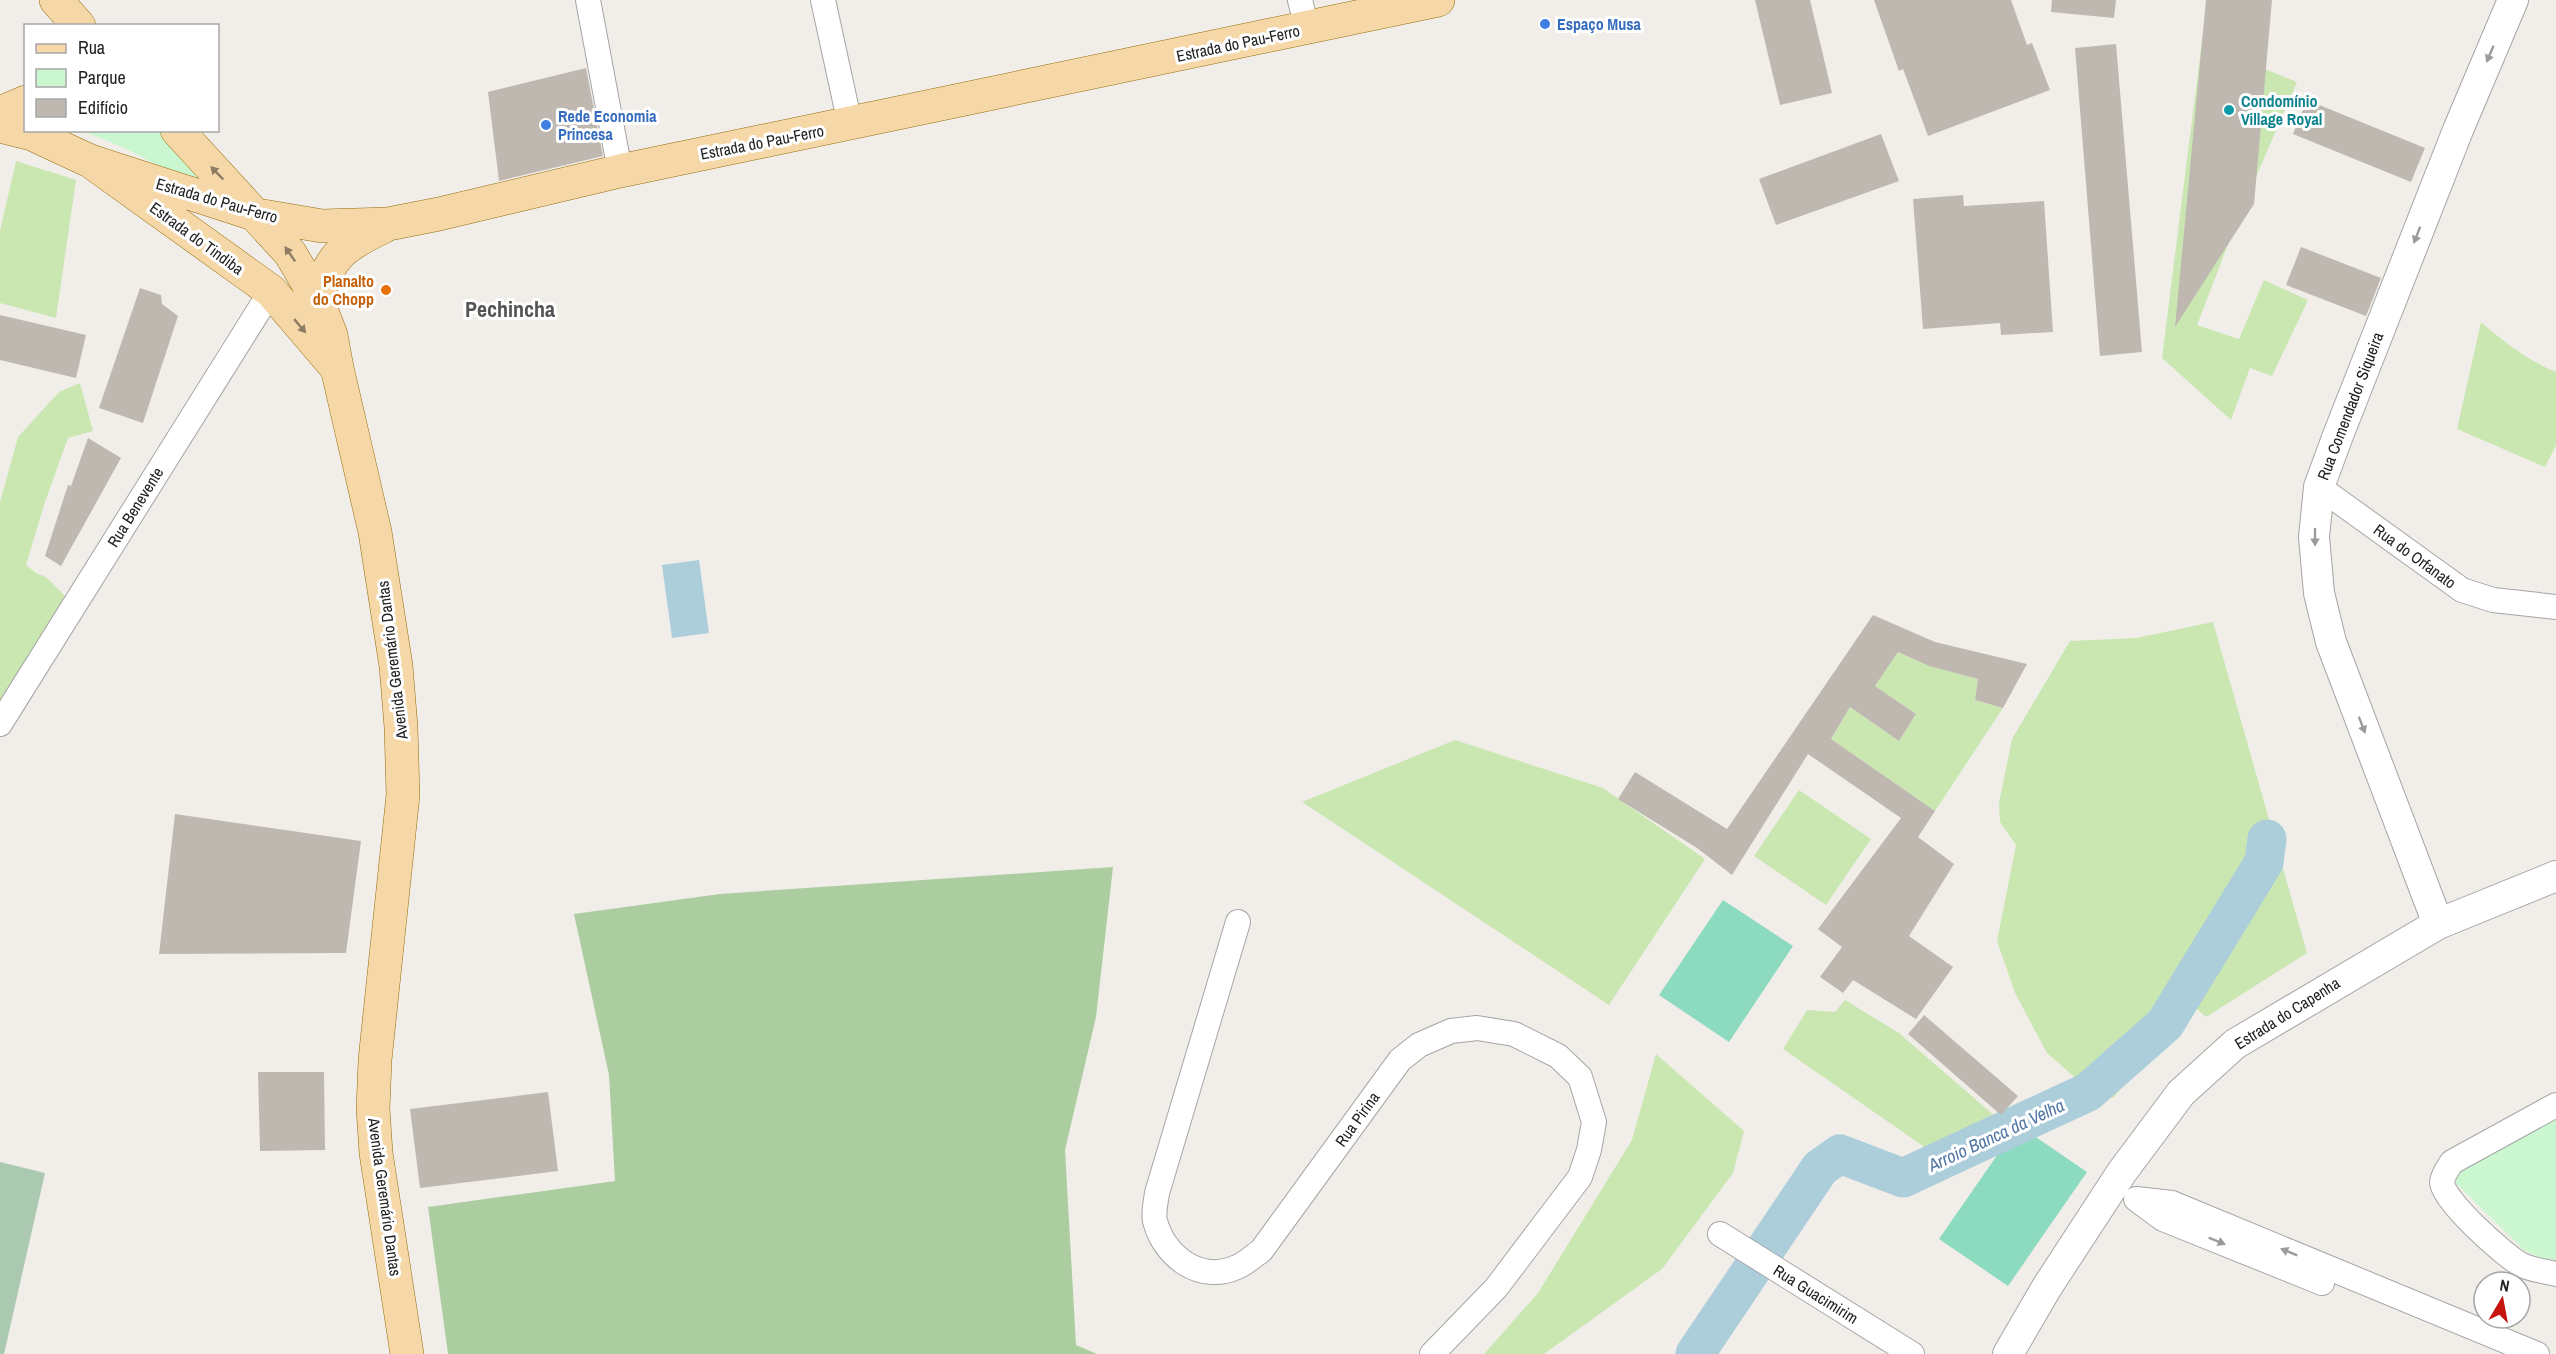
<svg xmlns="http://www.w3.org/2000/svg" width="2556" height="1354" font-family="'Archivo Narrow',sans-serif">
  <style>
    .grass { fill: #cae7b2 }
    .forest { fill: #abcda0 }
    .cemetery { fill: #abc8b1 }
    .park { fill: #caf7cf }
    .pitch { fill: #8cdabf }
    .water { fill: #accedb }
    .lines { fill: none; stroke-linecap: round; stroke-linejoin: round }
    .river { stroke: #accedb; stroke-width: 39 }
    .building { fill: #beb8b1 }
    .minor-casing { stroke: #a5a5a5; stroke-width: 26 }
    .tertiary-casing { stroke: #a5a5a5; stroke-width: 32 }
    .primary-casing { stroke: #946c0a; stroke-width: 34 }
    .minor { stroke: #fff; stroke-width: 24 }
    .tertiary { stroke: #fff; stroke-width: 30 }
    .primary { stroke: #f6d8a8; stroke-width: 33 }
    .oneway { fill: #9b9b9b }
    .oneway2 { fill: #8c7c64 }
    .shop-dot { fill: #3f7fe0; stroke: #fff; stroke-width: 2 }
    .culture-dot { fill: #0f9aa8; stroke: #fff; stroke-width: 2 }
    .food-dot { fill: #e8710a; stroke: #fff; stroke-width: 2 }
    .labels { text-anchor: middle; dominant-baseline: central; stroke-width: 6; stroke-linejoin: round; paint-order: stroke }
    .shop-label { font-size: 16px; font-weight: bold; fill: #366cbe; stroke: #fff; text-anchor: start }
    .street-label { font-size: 16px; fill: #212121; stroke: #fff }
    .culture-label { font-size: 16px; font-weight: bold; fill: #0d838f; stroke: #fff; text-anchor: start }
    .food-label { font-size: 16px; font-weight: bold; fill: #c56008; stroke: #fff; text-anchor: end }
    .water-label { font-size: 18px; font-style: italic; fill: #5076a4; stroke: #fff }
    .district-label { font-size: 22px; font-weight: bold; fill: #545454; stroke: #fff }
  </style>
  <rect width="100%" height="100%" fill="#f1eee9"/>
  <path class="grass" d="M2205 17 2262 68 2297 82 2239 216 2197 325 2239 339 2264 280 2308 300 2272 376 2250 368 2231 420 2162 358Z
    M16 161 76 180 56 318 0 303V231Z
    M2481 322C2504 342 2527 360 2556 372V445L2545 467 2457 429Z
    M80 383 93 431 68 438 45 502 26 565 36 573 46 577 70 601 0 709V502L18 437 59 392Z
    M2213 622 2307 953 2206 1017 2191 1004 2113 1098 2087 1088 2047 1053 2015 993 1997 941 2016 845 2000 822 1999 803 2012 739 2070 641 2136 638Z
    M1898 652 1929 666 1978 679 1975 700 2003 708 1935 811 1831 739 1850 707 1899 741 1916 714 1875 686Z
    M1455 740 1603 788 1705 859 1609 1005 1302 802Z
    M1799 790 1871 839 1826 905 1754 856Z
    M1845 1000 1899 1033 1997 1118 1936 1155 1783 1049 1807 1010 1835 1012Z
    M1656 1054 1744 1131 1733 1173 1662 1269 1544 1354H1484L1538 1293 1632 1140Z"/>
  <path class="forest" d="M1113 867 1096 1017 1065 1150 1076 1345 1097 1354H448L428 1207 615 1181 609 1075 574 914 720 894Z"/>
  <path class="cemetery" d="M0 1162 45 1173 4 1354H0Z"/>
  <path class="park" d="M83 131H165L211 183 202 189 125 148Z
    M2556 1117V1260L2541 1258 2524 1250 2454 1181 2458 1163Z"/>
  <path class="pitch" d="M1723 900 1793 946 1729 1042 1659 995Z
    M2018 1125 2087 1172 2008 1286 1939 1239Z"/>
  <path class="water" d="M699 560 709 633 672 638 662 565Z"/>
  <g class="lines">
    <path class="river" d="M1695 1354 1820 1168 1840 1154 1903 1178 2088 1092 2165 1024 2264 862 2267 839"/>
  </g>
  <path class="building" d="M1755 0H1810L1832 93 1780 105Z
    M1874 0H2011L2027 45 2032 43 2050 90 1928 136 1903 69 1899 71Z
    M2052 0H2116L2114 18 2051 12Z
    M2206 0H2272L2254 204 2175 327Z
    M2116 44 2142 352 2100 356 2075 48Z
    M586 68 603 156 499 181 488 92Z
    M2307 100 2425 148 2411 182 2293 134Z
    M1881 134 1899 181 1776 225 1759 179Z
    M1963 195 1964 206 2044 201 2053 332 2001 335 2000 323 1923 329 1913 199Z
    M2301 247 2381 278 2366 316 2286 285Z
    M140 288 161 295 162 304 178 316 143 423 99 408Z
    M0 315 86 335 76 378 0 360Z
    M88 438 121 458 61 566 45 556 68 485 71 486Z
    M1873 615 1935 642 2027 664 2003 708 1975 700 1978 679 1929 666 1898 652 1875 686 1916 714 1899 741 1850 707 1831 739 1935 811 1918 837 1954 864 1909 936 1953 967 1916 1019 1853 980 1843 993 1820 977 1842 947 1818 929 1901 818 1808 754 1732 875 1697 848 1618 799 1635 772 1727 829Z
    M175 814 361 841 346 953 159 954Z
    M1924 1015 2018 1096 2001 1115 1908 1034Z
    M258 1072H324L325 1150 260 1151Z
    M548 1092 558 1171 420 1188 410 1109Z"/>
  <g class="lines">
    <defs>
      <path id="minor" d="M588 0 620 171
        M823 0 850 124
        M1300 0 1307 28
        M2319 487 2462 590 2493 600 2556 607
        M0 724 271 291
        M1238 922 1157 1193C1156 1201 1153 1212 1155 1221 1164 1256 1200 1284 1237 1267 1245 1264 1253 1256 1261 1251L1400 1060 1419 1045 1451 1031 1477 1028 1514 1034 1558 1056 1580 1077 1594 1122 1589 1150 1580 1177 1496 1288 1432 1354
        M2556 1105 2452 1162C2448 1168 2443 1174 2442 1182 2442 1200 2504 1255 2520 1264 2530 1270 2545 1271 2556 1274
        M2136 1199 2172 1203 2537 1354
        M2136 1199 2163 1219 2322 1283
        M1720 1234 1912 1354"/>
      <path id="tertiary" d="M2438 924 2331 642 2319 593 2314 537 2319 487 2337 438 2458 130 2513 0
        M2008 1354 2047 1287 2122 1172 2181 1093 2235 1044 2438 924 2556 876"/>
      <path id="primary" d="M56 0 79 26
        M0 113 26 102
        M0 126 32 134 90 161 250 276 271 291 335 366
        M177 130 290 253 317 299 331 335 337 368 375 532 396 666 401 727 403 795 375 1060 373 1109 376 1153 407 1354
        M90 161 257 215 322 226 388 224 439 214 620 171 1438 0
        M317 299C330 255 343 246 383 227"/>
    </defs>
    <use href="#minor" class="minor-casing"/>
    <use href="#tertiary" class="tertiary-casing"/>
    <use href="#primary" class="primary-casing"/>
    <use href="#minor" class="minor"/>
    <use href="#tertiary" class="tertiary"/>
    <use href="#primary" class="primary"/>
  </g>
  <defs><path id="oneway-solid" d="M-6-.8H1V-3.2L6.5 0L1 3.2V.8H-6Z" transform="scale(1.5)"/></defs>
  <g class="oneway">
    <use href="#oneway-solid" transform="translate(2490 54) rotate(113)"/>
    <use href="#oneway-solid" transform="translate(2417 235) rotate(111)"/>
    <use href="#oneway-solid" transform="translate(2315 537) rotate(90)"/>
    <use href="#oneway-solid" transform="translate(2362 725) rotate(69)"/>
    <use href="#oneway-solid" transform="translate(2217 1241) rotate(22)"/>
    <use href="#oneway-solid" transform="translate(2289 1252) rotate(-158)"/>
  </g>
  <g class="oneway2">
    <use href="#oneway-solid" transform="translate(217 173) rotate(-134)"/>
    <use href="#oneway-solid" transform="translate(290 254) rotate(-125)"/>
    <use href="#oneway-solid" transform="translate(300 326) rotate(50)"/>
  </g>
  <g class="shop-dot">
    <circle cx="1545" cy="24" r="6"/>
    <circle cx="546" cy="125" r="6"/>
  </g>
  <circle class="culture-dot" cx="2229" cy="110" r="6"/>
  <circle class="food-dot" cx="386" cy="290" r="6"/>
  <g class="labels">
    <g class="shop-label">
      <text x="1557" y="24">Espaço Musa</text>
      <text x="558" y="116">Rede Economia<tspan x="558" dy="18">Princesa</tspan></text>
    </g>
    <g class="street-label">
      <text transform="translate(1238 43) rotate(-12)">Estrada do Pau-Ferro</text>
      <text transform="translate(762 142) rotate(-11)">Estrada do Pau-Ferro</text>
      <text transform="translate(217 200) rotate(16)">Estrada do Pau-Ferro</text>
      <text transform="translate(197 238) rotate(36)">Estrada do Tindiba</text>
      <text transform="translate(2350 406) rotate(-69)">Rua Comendador Siqueira</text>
      <text transform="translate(135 507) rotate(-58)">Rua Benevente</text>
      <text transform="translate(2415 556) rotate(36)">Rua do Orfanato</text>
      <text transform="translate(392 660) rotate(-97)">Avenida Geremário Dantas</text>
      <text transform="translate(2287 1013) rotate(-32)">Estrada do Capenha</text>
      <text transform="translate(1357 1119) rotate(-54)">Rua Pirina</text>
      <text transform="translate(385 1197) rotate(82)">Avenida Geremário Dantas</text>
      <text transform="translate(1816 1294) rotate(32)">Rua Guacimirim</text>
    </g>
    <g class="culture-label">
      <text x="2241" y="101">Condomínio<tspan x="2241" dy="18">Village Royal</tspan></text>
    </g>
    <g class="food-label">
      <text x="374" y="281">Planalto<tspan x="374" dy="18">do Chopp</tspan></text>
    </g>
    <g class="water-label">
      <text transform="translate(1996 1135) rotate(-25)">Arroio Banca da Velha</text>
    </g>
    <g class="district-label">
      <text x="510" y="309">Pechincha</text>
    </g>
  </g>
  <rect x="24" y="24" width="195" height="108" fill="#ffffff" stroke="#a6a6a6" stroke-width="1.5"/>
  <rect x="36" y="44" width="30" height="9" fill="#f6d8a8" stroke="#a6a6a6" stroke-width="1.5"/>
  <text x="78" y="54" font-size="18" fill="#212121">Rua</text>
  <rect x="36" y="69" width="30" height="18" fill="#caf7cf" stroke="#a6a6a6" stroke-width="1.5"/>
  <text x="78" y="84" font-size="18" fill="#212121">Parque</text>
  <rect x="36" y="99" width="30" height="18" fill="#beb8b1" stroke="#a6a6a6" stroke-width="1.5"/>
  <text x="78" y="114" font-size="18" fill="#212121">Edifício</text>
  <g transform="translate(2502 1300) rotate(10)"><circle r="28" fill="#ffffff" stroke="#a6a6a6" stroke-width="1.5"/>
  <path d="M0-4.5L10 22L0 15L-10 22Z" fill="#c5150e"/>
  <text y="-9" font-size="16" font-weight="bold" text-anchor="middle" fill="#212121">N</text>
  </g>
</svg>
